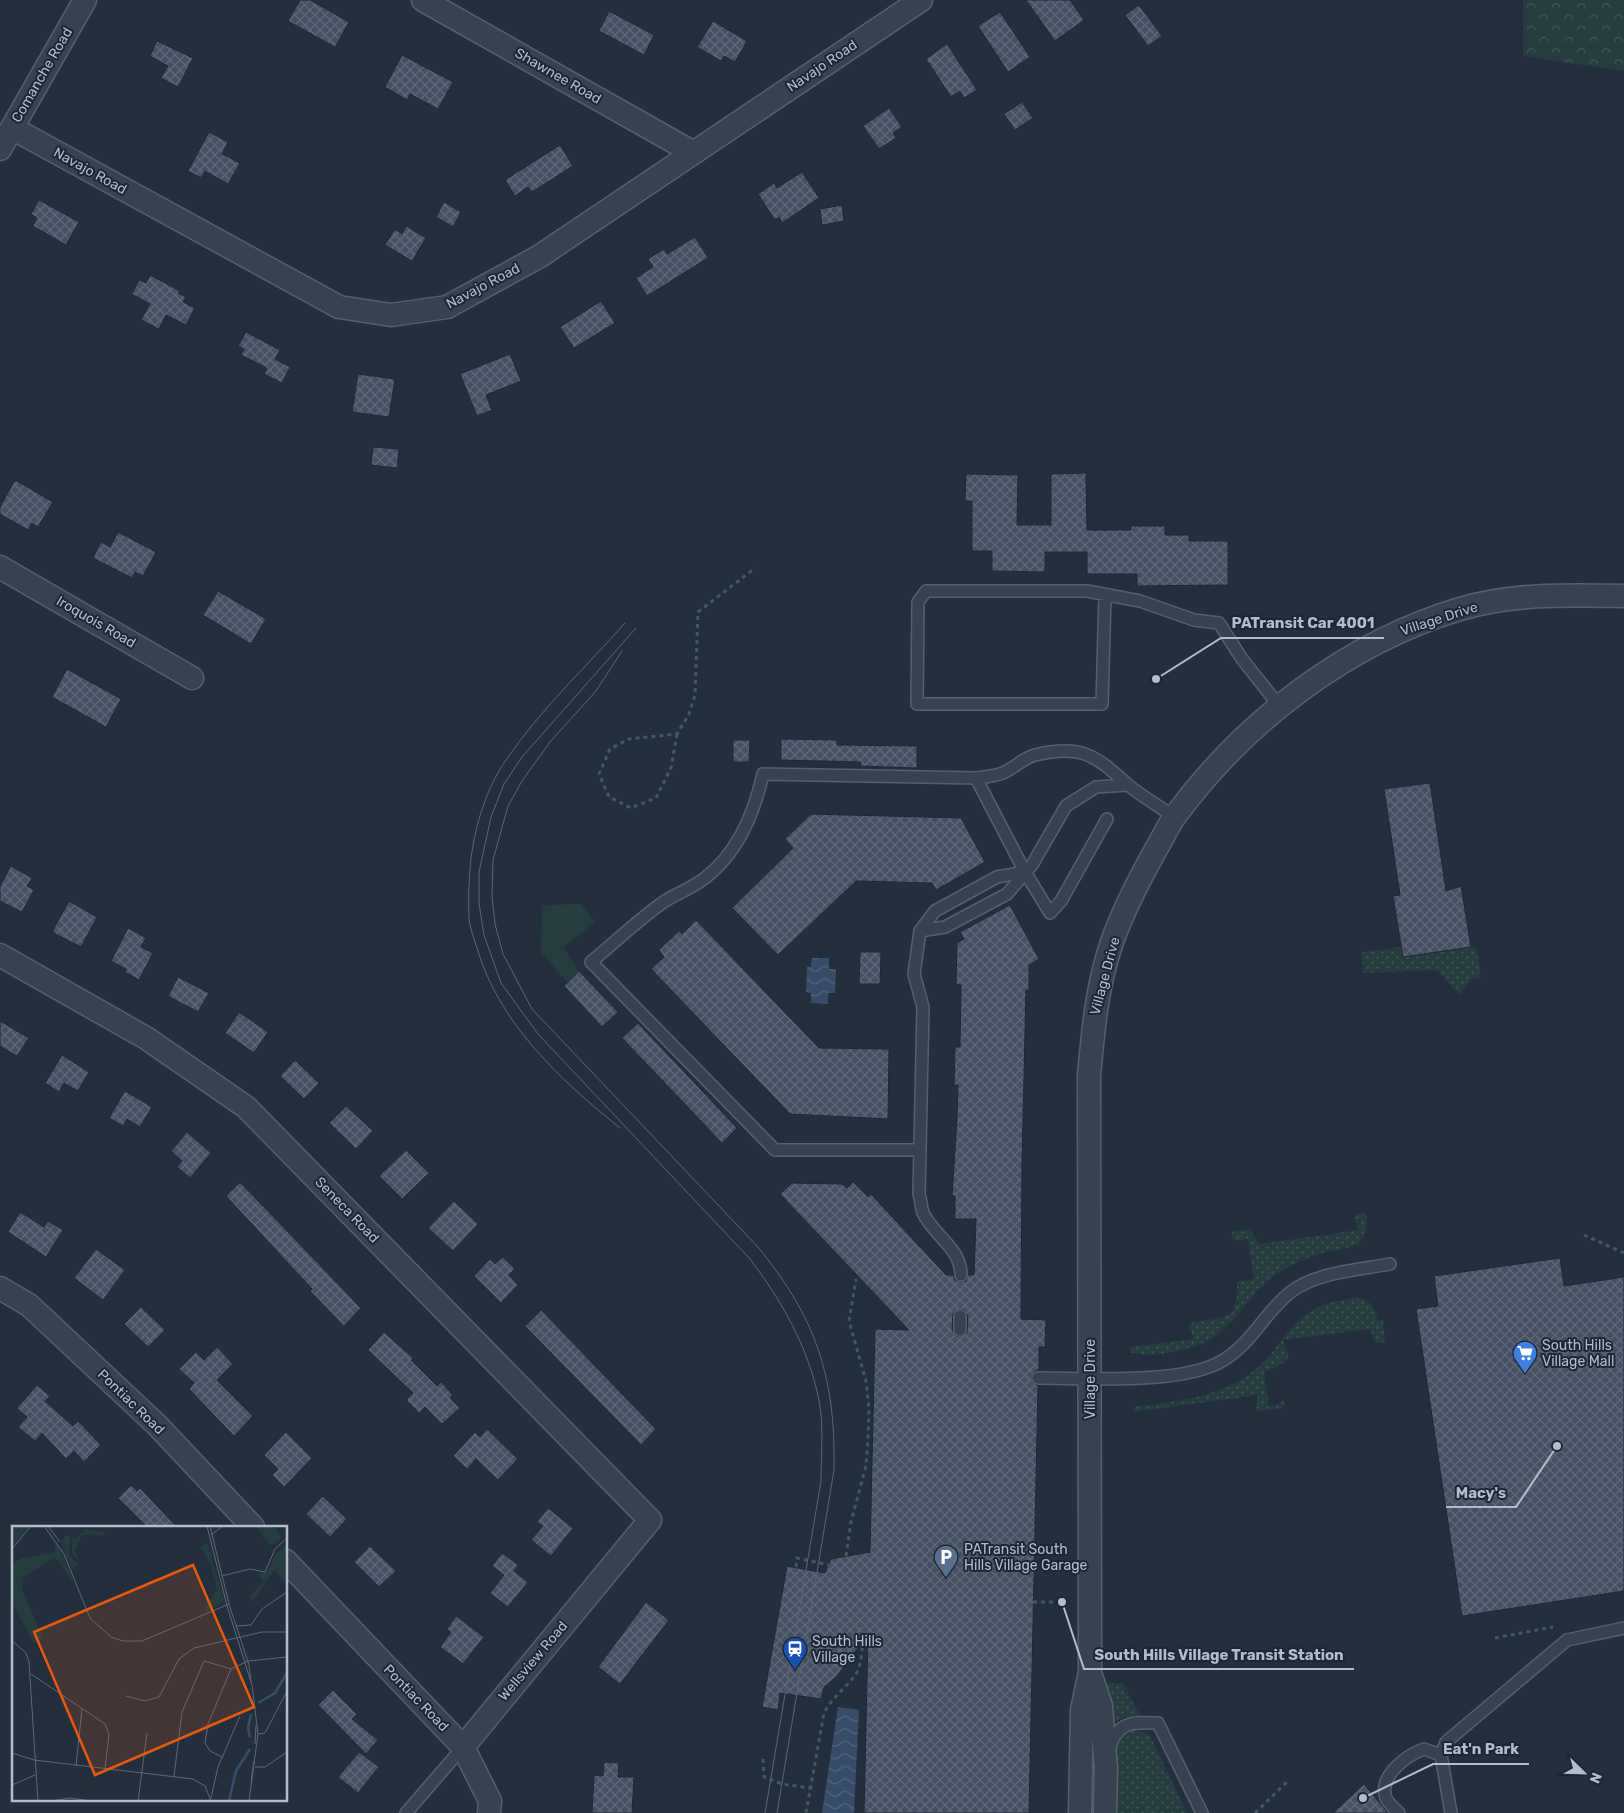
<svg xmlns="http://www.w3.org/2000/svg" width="1624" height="1813" font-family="Rubik,sans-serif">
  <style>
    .grass { fill: url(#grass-dots) }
    .forest { fill: url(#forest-crowns) }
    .green { fill: #263c3f }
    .water { fill: url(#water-waves) }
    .building { fill: url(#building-cross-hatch); stroke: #1f2835; fill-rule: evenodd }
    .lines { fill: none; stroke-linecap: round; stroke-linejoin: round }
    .lane-casing { stroke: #565f6c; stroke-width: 14 }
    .street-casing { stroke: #565f6c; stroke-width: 25 }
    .path { stroke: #44595c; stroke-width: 3; stroke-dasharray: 4 4; stroke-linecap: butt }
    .lane { stroke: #38414e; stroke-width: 11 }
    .street { stroke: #38414e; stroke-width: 22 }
    .tram { stroke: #5a6575; stroke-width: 1 }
    .labels { text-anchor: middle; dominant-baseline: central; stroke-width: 4; stroke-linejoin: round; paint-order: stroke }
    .street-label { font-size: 14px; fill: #b4bcc9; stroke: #1d2633 }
    .poi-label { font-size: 14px; fill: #b4bcc9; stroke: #1d2633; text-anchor: start }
    .inset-river { fill: none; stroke: #394c67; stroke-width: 2.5 }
    .inset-road { fill: none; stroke: #5e6776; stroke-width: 1 }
    .view { fill: #e8590c; fill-opacity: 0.15; stroke: #e8590c; stroke-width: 2.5 }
    .inset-edge { fill: none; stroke: #b4bcc9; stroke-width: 2.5 }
    .leader { fill: none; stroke: #b4bcc9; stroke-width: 2 }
    .callout-dot { fill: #b4bcc9; stroke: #1d2633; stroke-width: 2 }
    .callout-label { font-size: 15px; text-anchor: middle; font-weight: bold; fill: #b4bcc9; stroke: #1d2633; stroke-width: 4; stroke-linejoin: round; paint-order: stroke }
  </style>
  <defs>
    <pattern id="grass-dots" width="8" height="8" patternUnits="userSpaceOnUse" patternTransform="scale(1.25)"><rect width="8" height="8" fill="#263c3f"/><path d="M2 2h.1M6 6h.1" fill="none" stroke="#435659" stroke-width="1.8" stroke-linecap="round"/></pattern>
    <pattern id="forest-crowns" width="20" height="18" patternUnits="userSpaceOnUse" patternTransform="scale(1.25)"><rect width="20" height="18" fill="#263c3f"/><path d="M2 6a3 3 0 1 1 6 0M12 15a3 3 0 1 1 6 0" fill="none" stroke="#435659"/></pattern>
    <pattern id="water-waves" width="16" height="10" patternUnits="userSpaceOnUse" patternTransform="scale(1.25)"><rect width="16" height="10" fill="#394c67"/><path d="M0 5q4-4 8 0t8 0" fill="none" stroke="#53647b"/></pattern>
    <pattern id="building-cross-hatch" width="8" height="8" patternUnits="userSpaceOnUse" patternTransform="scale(1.25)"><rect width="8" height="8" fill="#455162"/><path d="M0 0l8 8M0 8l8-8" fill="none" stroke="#5d6877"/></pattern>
  </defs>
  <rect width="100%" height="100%" fill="#242f3e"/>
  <path class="grass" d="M1476 946 1481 976 1470 980 1459 995 1437 970 1363 973 1362 952 1402 947 1404 957Z
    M1364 1213 1367 1216 1366 1233 1359 1243C1349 1249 1338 1250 1326 1252 1312 1256 1297 1262 1284 1269 1235 1300 1239 1342 1171 1352 1157 1355 1144 1357 1130 1352V1347L1194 1339 1189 1326 1190 1323 1220 1318 1233 1312 1237 1297V1282L1254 1279 1248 1239 1234 1241 1231 1234 1234 1231 1250 1229 1259 1244 1359 1230 1353 1218 1356 1215Z
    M1356 1298C1371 1299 1375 1307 1377 1320H1383L1385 1342 1376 1343 1369 1329 1283 1340 1289 1356 1286 1361 1264 1373 1269 1407 1283 1401 1285 1403 1282 1408 1256 1411 1258 1395 1133 1412 1135 1407C1170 1402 1207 1399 1239 1381 1291 1352 1281 1305 1356 1298Z
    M1105 1683H1123L1140 1716 1125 1717 1114 1722Z
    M1134 1729 1150 1736 1187 1813H1112L1114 1742 1126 1730Z"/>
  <path class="forest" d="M1523 0H1624V71L1523 56Z"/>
  <path class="green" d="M581 904 595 922 563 948 575 963 578 972 567 982 541 952 542 905Z"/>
  <path class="water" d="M812 958H829V969H836L835 993H828V1004L811 1003V993L806 992 807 967H811Z
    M838 1707 859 1710 854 1813H822Z"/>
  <path class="building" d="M300 0H310L349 22 335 47 288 21Z
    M1026 0H1070L1084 20 1055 41Z
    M1139 5 1162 36 1148 46 1125 15Z
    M609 11 654 35 644 55 599 31Z
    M1000 12 1030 57 1008 72 978 26Z
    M713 21 747 41 735 62 724 56 721 61 697 47Z
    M157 41 193 58 178 87 161 78 168 66 150 56Z
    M947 44 977 90 964 98 960 91 951 97 926 59Z
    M402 55 453 82 438 109 410 94 407 100 385 87Z
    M1022 102 1033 118 1015 130 1004 114Z
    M889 108 902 127 893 133 896 138 879 149 863 126Z
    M209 132 228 142 222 154 240 163 228 184 205 171 201 178 188 171Z
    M560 145 573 166 532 192 528 187 515 196 505 180Z
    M802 172 819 198 782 223 779 217 775 220 758 194 774 183 777 188Z
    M39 200 79 222 66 245 33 226 37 218 31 214Z
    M444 202 461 212 453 227 436 217Z
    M842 205 844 221 822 225 820 209Z
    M406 226 426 238 412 261 385 245 395 229 402 234Z
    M695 237 708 258 647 296 636 278 653 267 648 259 664 249 667 254Z
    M150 275 180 291 178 293 186 297 183 302 195 308 186 325 166 315 159 329 141 320 150 304 132 294 139 280 146 283Z
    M601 301 615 323 574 348 560 327Z
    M246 332 280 350 275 359 290 367 282 383 264 374 267 368 241 355 244 349 238 346Z
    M510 354 521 381 486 395 492 410 477 416 460 374Z
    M358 374 395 379 389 417 352 412Z
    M373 447 399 449 397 468 371 465Z
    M1086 473 1087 530H1131V526H1165V535H1189V541H1228V585L1137 586V574H1087V552H1045V572L992 571V551H972V501H965L966 474 1018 475 1017 525H1051V474Z
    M15 480 53 502 38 527 32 523 28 530 0 514V507Z
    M118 532 156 552 143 576 135 572 132 578 93 558 101 542 110 547Z
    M218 591 266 619 251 644 203 615Z
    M67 669 121 699 106 727 52 697Z
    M781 739 837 740V745L917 746V768L860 766 861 762 781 760Z
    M733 740H750L749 762H733Z
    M1430 783 1446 891 1461 886 1471 947 1403 957 1393 896 1400 895 1384 789Z
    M811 814 961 818 985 862 936 890 932 883 856 881 778 955 732 908 793 848 785 839Z
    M11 866 32 878 27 886 34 890 22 912 0 901V886Z
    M69 901 97 917 81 947 52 932Z
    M1010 905 1039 959 1029 965V990H1026L1022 1164 1021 1319 1046 1320 1045 1347H1039V1370L1034 1372 1031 1377 1032 1382 1038 1386 1029 1813H864L868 1635 836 1677 824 1687 821 1699 780 1693 778 1710 762 1707 787 1566 825 1573 831 1559 870 1552 875 1329 909 1330 780 1194 792 1183 842 1184 847 1188 853 1182 868 1197 871 1194 946 1275H953L955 1280 961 1282 966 1281 968 1275H974L976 1219H955V1196H952L957 1119 958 1085H954L955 1047H960L961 985 956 984 957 943 964 939 960 932ZM960 1309 964 1310 968 1316 967 1333 960 1337 956 1336 952 1330 953 1313Z
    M696 920 819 1048 889 1049 888 1119 790 1114 651 969 664 957 659 950 679 931 682 934Z
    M128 928 146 938 141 947 153 953 139 980 125 972 126 969 111 961Z
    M860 952H881L880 984H859Z
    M579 971 618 1012 602 1027 564 986Z
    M178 977 209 993 198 1012 168 996Z
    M239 1012 268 1032 254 1053 225 1033Z
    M0 1021 29 1038 17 1056 0 1046Z
    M638 1023 737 1128 722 1143 622 1038Z
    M62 1055 89 1072 78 1091 64 1083 59 1092 45 1083Z
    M295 1060 319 1083 304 1099 280 1076Z
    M125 1091 152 1107 140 1127 127 1119 123 1126 109 1118Z
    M346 1106 373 1131 356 1149 329 1123Z
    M187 1132 211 1153 190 1178 177 1167 182 1161 171 1151Z
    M406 1150 429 1173 402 1199 379 1176Z
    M240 1182 361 1308 344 1326 310 1291 312 1289 226 1196Z
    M454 1201 478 1224 453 1251 428 1228Z
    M20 1212 44 1227 48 1221 63 1230 46 1257 8 1232Z
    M96 1249 125 1270 103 1300 74 1278Z
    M503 1257 515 1269 509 1275 518 1285 501 1303 474 1276 490 1259 495 1264Z
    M1560 1258 1564 1286 1624 1277V1591L1462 1616 1416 1309 1438 1306 1434 1276Z
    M141 1307 165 1330 148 1347 124 1324Z
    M541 1310 656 1429 641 1445 525 1326Z
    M384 1332 413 1358 411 1360 437 1386 441 1382 453 1395 450 1398 460 1408 442 1424 425 1407 419 1413 406 1400 413 1393 368 1350Z
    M217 1347 233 1364 217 1380 253 1416 234 1436 189 1389 194 1383 179 1369 196 1352 204 1360Z
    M37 1385 50 1396 45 1401 73 1426 78 1421 101 1445 84 1462 74 1451 66 1459 42 1433 35 1441 18 1427 27 1417 17 1408Z
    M487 1429 518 1459 498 1480 476 1459 467 1469 453 1456 475 1432 480 1437Z
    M286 1432 312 1458 284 1487 272 1475 278 1469 264 1455Z
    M131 1485 137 1491 140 1488 177 1527H147L118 1498Z
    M323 1496 347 1519 330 1537 306 1514Z
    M548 1508 573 1528 551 1556 531 1540 543 1526 537 1522Z
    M370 1546 396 1571 379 1587 354 1562Z
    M502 1553 518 1565 514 1571 528 1582 508 1607 490 1593 504 1575 492 1566Z
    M646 1602 669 1620 620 1684 598 1667Z
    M456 1616 484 1637 463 1664 440 1647 451 1632 447 1629Z
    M333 1690 357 1714 352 1719 378 1740 366 1754 318 1705Z
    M359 1752 379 1767 358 1793 338 1777Z
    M604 1762 619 1763 618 1777H634L632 1813H592L594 1775 603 1776Z
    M1364 1784 1388 1813H1333Z"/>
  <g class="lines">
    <defs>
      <path id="lane" d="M1105 595 1102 704H917L918 602 926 591H1087L1140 601 1194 620 1219 623 1242 659 1280 707
        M976 778 1025 872 1050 913 1061 901 1107 819
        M1025 872 997 877 935 911 920 931 945 927 1007 894 1032 865 1066 806 1096 787 1128 785
        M920 931 914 974 923 1007 919 1194C921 1200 921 1207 923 1213 934 1236 961 1248 961 1275
        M919 1150H775L591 962C615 942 639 919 665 901 678 893 692 888 705 878 738 853 754 814 763 774L976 778C985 777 997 776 1005 772 1015 767 1024 758 1035 755 1081 744 1095 755 1127 784 1141 796 1159 806 1174 817
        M960 1330V1316
        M1038 1378C1087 1378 1181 1385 1222 1361 1252 1344 1265 1311 1292 1291 1318 1272 1359 1270 1390 1264
        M1109 1750C1117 1721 1132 1722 1158 1723L1202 1813
        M406 1813 463 1747
        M1399 1813C1395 1809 1388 1803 1386 1798 1378 1776 1407 1755 1424 1749L1441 1755
        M1451 1813 1441 1755 1446 1742 1567 1640 1624 1628"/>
      <path id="street" d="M423 0 692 152
        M12 128 339 307 391 315 447 307 540 256 921 0
        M0 149 85 0
        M0 567 192 678
        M0 955 146 1038 246 1107 650 1520 463 1747
        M0 1288 29 1305 157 1425 253 1527
        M286 1561 463 1747 490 1801 489 1813
        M1090 1673 1101 1706 1106 1769 1105 1813
        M1080 1813 1082 1710 1090 1672 1089 1076C1093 1031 1097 985 1112 942 1123 910 1139 880 1155 851 1162 840 1167 827 1175 816 1245 721 1347 643 1460 609 1514 593 1569 595 1624 596"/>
    </defs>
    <use href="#lane" class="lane-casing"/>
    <use href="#street" class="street-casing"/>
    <path class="path" d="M677 734 671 768 656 798 631 808 609 797 599 774 610 749 629 739 677 734 689 714 695 695 698 612 755 568
      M1584 1235 1624 1253
      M846 1556 851 1522 866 1466 868 1439 869 1409 866 1381 849 1321 856 1279
      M796 1567 797 1558 829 1565
      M1033 1602H1059
      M1495 1638 1553 1627
      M763 1759 764 1777 782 1784 810 1788
      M806 1813 824 1713C832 1698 843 1690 854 1677 864 1664 862 1639 863 1624
      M1255 1813 1288 1781"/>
    <use href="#lane" class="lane"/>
    <use href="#street" class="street"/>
    <path class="tram" d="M636 628 522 757 504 784 491 817 479 872V903L484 935 501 983 538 1034 750 1259C782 1301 808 1347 819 1400 824 1426 821 1454 821 1481L765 1813
      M622 651 596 691 550 742 522 781 508 806 493 860 492 896 495 924 503 954 532 1009 757 1246C816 1317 836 1378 834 1470L777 1813
      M620 1128C560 1080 499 1023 477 948 474 939 470 928 469 919 468 899 469 878 471 858 476 823 486 789 506 760 540 710 586 667 625 623"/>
  </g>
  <defs>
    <symbol id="supermarket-pin" viewBox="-11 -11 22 30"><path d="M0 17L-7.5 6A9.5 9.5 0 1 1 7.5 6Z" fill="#3f7fe0" stroke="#1d2633"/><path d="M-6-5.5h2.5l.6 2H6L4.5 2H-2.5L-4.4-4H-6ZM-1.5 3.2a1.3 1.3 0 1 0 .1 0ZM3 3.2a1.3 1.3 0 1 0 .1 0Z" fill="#fff"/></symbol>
    <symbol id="parking-pin" viewBox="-11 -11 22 30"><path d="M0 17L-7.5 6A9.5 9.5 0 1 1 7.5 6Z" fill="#5c6f8a" stroke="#1d2633"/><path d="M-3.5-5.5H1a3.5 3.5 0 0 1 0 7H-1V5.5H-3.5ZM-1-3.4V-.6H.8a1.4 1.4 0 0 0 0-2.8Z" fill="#fff"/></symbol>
    <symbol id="station-pin" viewBox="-11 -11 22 30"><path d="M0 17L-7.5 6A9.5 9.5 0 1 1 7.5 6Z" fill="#1a4fb4" stroke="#1d2633"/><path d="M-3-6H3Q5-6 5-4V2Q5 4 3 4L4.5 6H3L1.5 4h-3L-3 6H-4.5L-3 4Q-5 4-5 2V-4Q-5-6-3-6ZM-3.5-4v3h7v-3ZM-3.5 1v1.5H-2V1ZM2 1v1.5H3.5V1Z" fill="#fff"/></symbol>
  </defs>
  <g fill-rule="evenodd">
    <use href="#supermarket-pin" x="1511" y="1339" width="28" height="38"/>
    <use href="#parking-pin" x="932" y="1543" width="28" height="38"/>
    <use href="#station-pin" x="781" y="1635" width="28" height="38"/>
  </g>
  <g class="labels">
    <g class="street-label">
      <text transform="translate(822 66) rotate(-34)">Navajo Road</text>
      <text transform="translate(42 75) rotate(-60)">Comanche Road</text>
      <text transform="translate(558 76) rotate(30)">Shawnee Road</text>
      <text transform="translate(90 171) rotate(29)">Navajo Road</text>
      <text transform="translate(483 286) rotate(-28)">Navajo Road</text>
      <text transform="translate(1439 619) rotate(-18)">Village Drive</text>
      <text transform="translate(96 622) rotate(30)">Iroquois Road</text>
      <text transform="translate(1105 976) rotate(-75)">Village Drive</text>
      <text transform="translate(347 1210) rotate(46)">Seneca Road</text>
      <text transform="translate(1090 1379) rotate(-90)">Village Drive</text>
      <text transform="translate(131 1402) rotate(44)">Pontiac Road</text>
      <text transform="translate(533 1661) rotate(-50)">Wellsview Road</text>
      <text transform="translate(416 1698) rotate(46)">Pontiac Road</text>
    </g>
    <g class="poi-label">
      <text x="1542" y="1345">South Hills<tspan x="1542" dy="16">Village Mall</tspan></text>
      <text x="964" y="1549">PATransit South<tspan x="964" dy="16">Hills Village Garage</tspan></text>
      <text x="812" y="1641">South Hills<tspan x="812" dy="16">Village</tspan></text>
    </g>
  </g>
  <g transform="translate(12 1526)">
    <rect width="275" height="275" fill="#242f3e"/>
    <path d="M74 3 93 6V9H70L63 25 67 35 60 28V10L64 12ZM54 9 58 10 57 29 66 39 61 43 49 15ZM195 16 212 74 194 86 192 83 205 63 199 40 188 21Z" fill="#263c3f"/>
    <path d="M275 17V58L262 44 240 76 238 70 252 55 245 48 256 45 264 28ZM43 18H45L65 63 46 34 41 33 11 52 10 62 31 113 22 117 0 78V37L10 32 43 26Z" fill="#263c3f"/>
    <path d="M0 0H18L0 20ZM244 0H262L270 11 259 20Z" fill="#263c3f"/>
    <path class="inset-river" d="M246 177 263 167 275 147M238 211 236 202 239 188M217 275 224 245 238 223"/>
    <path class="inset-road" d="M32 0 52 28 78 92 99 111 111 115H130L217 78M36 0 48 16M195 0 215 80 240 159 246 208 237 275M198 0 217 78 237 139 239 156M199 9 211 0M0 23 19 0M210 50 238 43 253 46 263 23 275 12M224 100 239 99 250 83 275 66M0 115 14 127 17 136 26 275M19 148 93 198 97 208 93 243M114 170 133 175 147 171 167 133 182 122 250 106H275M246 208 253 207 275 165M243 218 244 199M0 227 22 234 181 253 193 260 199 275M210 231 198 225 193 217 196 198 219 143 236 135 275 131M64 240 70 182M243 241H253L275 226M162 250 170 186 192 135 219 143M239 256 242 235M0 259 23 249M199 272 206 241 228 190M39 275 58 272 79 275M126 275 135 207"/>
    <path class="view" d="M181 39 242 181 83 249 22 106Z"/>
    <rect width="275" height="275" class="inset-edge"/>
  </g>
  <path class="leader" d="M1156 679L1221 638H1384M1557 1446L1516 1507H1446M1062 1602L1084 1669H1354M1363 1798L1433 1764H1529"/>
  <g class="callout-dot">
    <circle cx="1156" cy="679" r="5"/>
    <circle cx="1557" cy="1446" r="5"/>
    <circle cx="1062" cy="1602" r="5"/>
    <circle cx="1363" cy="1798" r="5"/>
  </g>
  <g class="callout-label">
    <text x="1303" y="628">PATransit Car 4001</text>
    <text x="1481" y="1498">Macy's</text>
    <text x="1219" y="1660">South Hills Village Transit Station</text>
    <text x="1481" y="1754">Eat'n Park</text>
  </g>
  <g transform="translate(1584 1773) rotate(113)" stroke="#1d2633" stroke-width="4" paint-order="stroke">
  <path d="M0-4L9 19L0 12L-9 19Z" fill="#b4bcc9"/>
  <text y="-8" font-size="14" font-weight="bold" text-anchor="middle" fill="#b4bcc9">N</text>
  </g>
</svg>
